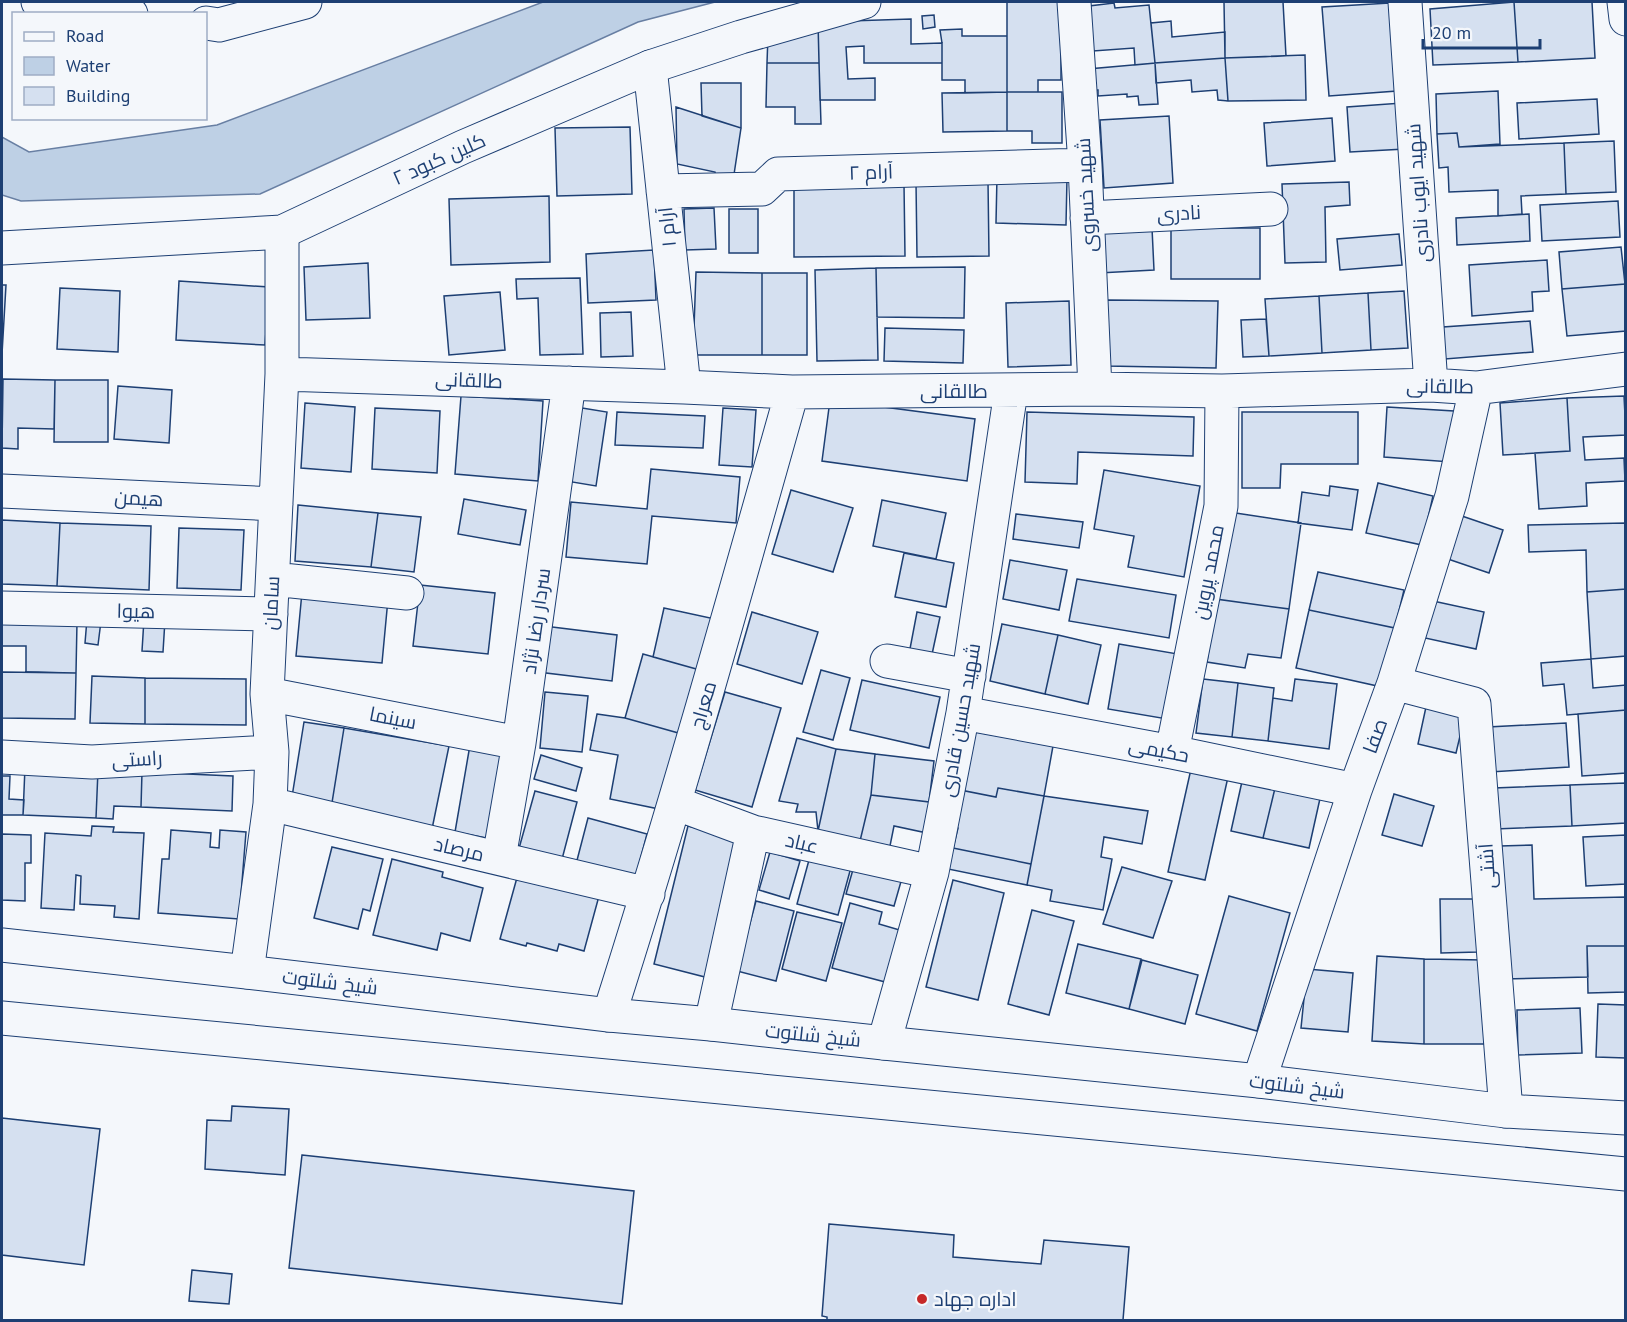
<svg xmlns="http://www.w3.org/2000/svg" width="1627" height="1322" font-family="'PT Sans',Cairo,sans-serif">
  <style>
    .water { fill: #bed0e5; stroke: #687fa3; stroke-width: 1.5 }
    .building { fill: #d5e0f0; stroke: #1d3f73; stroke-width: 1.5 }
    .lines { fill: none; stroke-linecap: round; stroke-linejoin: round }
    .minor-casing { stroke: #1d3f73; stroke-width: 35 }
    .tertiary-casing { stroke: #1d3f73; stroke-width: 35 }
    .secondary-casing { stroke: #1d3f73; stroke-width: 35 }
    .minor { stroke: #f4f7fb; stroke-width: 33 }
    .tertiary { stroke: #f4f7fb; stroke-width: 33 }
    .secondary { stroke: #f4f7fb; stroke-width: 33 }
    .poi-dot { fill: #c62828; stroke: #f4f7fb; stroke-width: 2 }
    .labels { text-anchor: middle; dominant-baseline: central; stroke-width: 4.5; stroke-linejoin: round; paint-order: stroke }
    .street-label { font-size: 20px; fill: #1d3f73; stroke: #f4f7fb }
    .poi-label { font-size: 20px; fill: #1d3f73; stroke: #f4f7fb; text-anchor: start }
  </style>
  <rect width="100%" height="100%" fill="#f4f7fb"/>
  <path class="water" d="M543 2H715L638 22 260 194 21 201 2 195V137L29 152 217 125Z"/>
  <path class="building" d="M1007 2H1061V80H1038V92H1007Z
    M1224 2H1283L1286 56 1225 58Z
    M1514 2 1518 62 1433 65 1430 9Z
    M1514 2H1592L1595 58 1518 62Z
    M1114 3 1115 8 1149 5 1155 63 1135 65 1134 48 1093 51 1089 6Z
    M1390 3 1397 91 1329 96 1322 7Z
    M934 15 935 27 923 29 922 16Z
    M911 19V44L942 43V63H864V46L846 47 848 79 875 78V100H820L818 22Z
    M1171 21 1172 37 1225 32V58L1155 63 1151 23Z
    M818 22 819 63H767L768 35Z
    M962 29V36H1007V92L965 93V80H942V43L940 30Z
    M1305 55 1306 100 1228 101 1225 58Z
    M1225 58 1228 101 1218 100 1217 90 1192 92 1191 80 1156 83 1155 63Z
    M767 63H819L821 124H795V107H766Z
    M1155 63 1158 104 1139 105 1138 96 1127 97V94L1098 96V90H1090L1088 69Z
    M701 83H741V128L702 116Z
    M1498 91 1500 144 1459 147 1457 133 1437 134 1436 94Z
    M1007 92H1062V143H1032V131H1007Z
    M1007 92V131L943 132 942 93Z
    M1597 99 1599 134 1519 139 1517 103Z
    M1402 103 1405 149 1350 152 1347 107Z
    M676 107 741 128 733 181 716 180 715 172 677 164Z
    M1169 116 1173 183 1104 188 1100 120Z
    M1332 118 1335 161 1267 166 1264 123Z
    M630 127 632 194 557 196 555 128Z
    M1457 133 1459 147 1564 143 1566 194 1521 196 1522 214 1498 216V190L1449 192 1448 167 1439 168 1437 134Z
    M1614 141 1616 192 1566 194 1564 143Z
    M997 176 1067 178 1066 225 996 223Z
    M988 181 989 256 917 257 916 182Z
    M1349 182 1350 205 1325 207 1326 262 1285 263 1282 184Z
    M904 184 905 256 794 257V185Z
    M549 196 550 262 451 265 449 199Z
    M1618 201 1620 237 1542 241 1540 205Z
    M714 208 716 249 685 250 684 209Z
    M729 209H758V253H729Z
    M1529 214 1530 241 1457 245 1456 218Z
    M1152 228 1154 270 1099 273 1097 231Z
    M1171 228H1260V279H1171Z
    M1399 234 1402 265 1340 270 1337 239Z
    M1621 247 1625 284 1562 289 1559 252Z
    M654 250 656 300 588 303 586 254Z
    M1547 260 1549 291 1532 292 1533 311 1472 316 1469 265Z
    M368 263 370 318 306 320 304 267Z
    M965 267 964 318 877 317 876 268Z
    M876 268 878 360 817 361 815 270Z
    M696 272 762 273V355H693Z
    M762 273H807V355H762Z
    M580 278 583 354 540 355 538 298 517 299 516 279Z
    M179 281 269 287 265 345 176 340Z
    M1625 284 1626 331 1567 336 1562 289Z
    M2 285H6L2 354Z
    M60 288 120 291 118 352 57 349Z
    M1404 291 1408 348 1371 350 1368 293Z
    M500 292 505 350 449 355 444 296Z
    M1368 293 1371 350 1322 353 1319 296Z
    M1319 296 1322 353 1269 356 1265 299Z
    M1107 300 1218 301 1216 368 1106 366Z
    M1069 301 1071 365 1008 367 1006 303Z
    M631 312 633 356 601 357 600 313Z
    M1266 319 1269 356 1243 357 1241 320Z
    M1530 321 1533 352 1445 359 1443 327Z
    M885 328 964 330 963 363 884 361Z
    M3 379 55 380 54 429 18 428V449L2 448Z
    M55 380H108V442H54Z
    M118 386 172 390 169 443 114 439Z
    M461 396 543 401 538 481 455 474Z
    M1624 396 1626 435 1583 437 1585 460 1624 458 1625 481 1586 483 1587 506 1539 509 1535 453 1570 451 1567 398Z
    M1567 398 1570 451 1503 455 1500 403Z
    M830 400 975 419 967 481 822 461Z
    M305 403 355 407 351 472 301 468Z
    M576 407 607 412 596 486 566 481Z
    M1387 407 1454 411 1451 462 1384 457Z
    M375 408 440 411 437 473 372 469Z
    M723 408 756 410 752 467 719 465Z
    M617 412 705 416 703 448 615 445Z
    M1027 412 1194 417 1193 456 1078 452 1077 484 1025 482Z
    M1242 412H1358V464H1281L1280 488H1242Z
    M651 469 740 477 736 523 652 516 647 564 566 557 571 502 647 509Z
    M1104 470 1200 486 1184 577 1128 567 1134 536 1094 529Z
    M1378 483 1433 496 1422 545 1366 533Z
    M1330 486 1358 490 1352 530 1298 523 1302 492 1329 496Z
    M791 490 853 508 833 572 772 554Z
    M464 499 526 510 520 545 458 534Z
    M882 500 946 513 936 559 873 546Z
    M298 505 378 513 371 567 295 561Z
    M1229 512 1301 523 1289 609 1216 599Z
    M378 513 421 517 414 572 371 567Z
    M1016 514 1083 522 1079 548 1013 539Z
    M1456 514 1503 530 1489 573 1442 557Z
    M2 520 60 523 57 586 2 584Z
    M60 523 151 526 149 590 57 586Z
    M1626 523V589L1587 592 1586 550 1529 552 1528 525Z
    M179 528 244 530 241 590 177 588Z
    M904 553 954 563 946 607 895 597Z
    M1010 560 1067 570 1059 610 1003 599Z
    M1318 572 1404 590 1395 628 1309 610Z
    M1077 579 1176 595 1169 638 1069 621Z
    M420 585 495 593 488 654 413 646Z
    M1626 589V656L1591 659 1587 592Z
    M302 592 388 599 382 663 296 656Z
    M1216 599 1289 609 1281 658 1248 654 1245 668 1207 662Z
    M1433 601 1484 612 1476 649 1425 638Z
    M664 608 715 619 700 670 653 657Z
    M1309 610 1395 628 1382 687 1296 668Z
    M752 612 818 632 802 684 737 664Z
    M917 612 940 617 931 659 909 654Z
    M87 619 101 621 98 645 85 643Z
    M144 619 165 620 163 652 142 651Z
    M2 621 77 622 76 673 26 672V646H2Z
    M1002 624 1058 635 1045 694 990 681Z
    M544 626 617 635 612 681 538 672Z
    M1058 635 1101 645 1088 704 1045 694Z
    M1119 644 1178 654 1167 719 1108 709Z
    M643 654 700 670 682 734 625 718Z
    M1591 659 1593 688 1626 685V710L1567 715 1564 684 1543 686 1541 663Z
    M821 670 850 678 833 740 803 732Z
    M2 672 76 673 75 719 2 718Z
    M92 676 145 678V724L90 723Z
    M145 678 246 679V725L145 724Z
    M1203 679 1238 683 1232 737 1196 733Z
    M1295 679 1337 684 1329 749 1268 741 1273 698 1292 701Z
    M862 680 940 697 929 748 850 730Z
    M1238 683 1274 688 1268 741 1232 737Z
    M545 692 588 696 582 752 540 748Z
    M725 692 781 708 752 807 695 790Z
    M1426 707 1465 715 1456 753 1418 744Z
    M1626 710V773L1582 776 1578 714Z
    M597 714 625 718 682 734 664 810 610 799 618 755 590 750Z
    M304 722 344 728 331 809 291 803Z
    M1566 723 1569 767 1490 772 1488 727Z
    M344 728 449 746 432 829 331 809Z
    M971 731 1053 746 1044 796 998 788 996 797 960 790Z
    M797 738 836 749 818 831 816 812H796L798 804 779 801Z
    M470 745 507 752 492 839 455 832Z
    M836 749 875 754 871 795 860 841 818 831Z
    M875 754 934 761 929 802 871 795Z
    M541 755 582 768 576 791 534 779Z
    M25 767 98 770 96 818 23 815Z
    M1191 769 1228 777 1205 880 1168 872Z
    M98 770 142 772 141 807 114 806 113 819 96 818Z
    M142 772 233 776 232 811 141 807Z
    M2 776H10L9 799 24 800 23 815H2Z
    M1243 777 1276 784 1263 838 1231 831Z
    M1626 783V823L1572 826 1570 785Z
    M1276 784 1321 794 1309 848 1263 838Z
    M1570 785 1572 826 1495 829 1494 788Z
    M998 788 1044 796 1031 864 953 848 958 828 952 827 960 790 996 797Z
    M535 791 577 802 561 863 518 852Z
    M1394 794 1434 806 1422 846 1382 835Z
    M871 795 929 802 927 833 894 826 890 846 860 841Z
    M1044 796 1148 811 1142 844 1104 837 1101 857 1112 859 1103 910 1050 901 1052 890 1027 885Z
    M588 818 647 834 634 884 575 868Z
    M92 826 114 827 113 832 144 833 139 919 114 917 115 906 80 904 81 876 76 875 74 910 41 908 45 833 91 836Z
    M688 826 740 839 705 977 654 964Z
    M171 830 211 833 210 847 219 848 220 830 246 832 239 919 158 913 162 859H169Z
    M2 834 31 835V863H25V901L2 900Z
    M1626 835V884L1586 886 1583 837Z
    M1532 845 1534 899 1626 897V946H1587L1588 977 1503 979 1500 846Z
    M332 847 383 859 370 911 363 909 358 929 314 918Z
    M953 848 1031 864 1027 885 948 869Z
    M812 849 853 860 838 915 797 904Z
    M770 852 800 861 789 899 759 890Z
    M392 859 443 872 442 877 483 888 470 941 441 933 437 950 373 935Z
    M854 866 902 878 894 906 846 894Z
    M1122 867 1172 881 1153 938 1103 924Z
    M518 874 599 896 584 951 559 944 557 951 527 943 526 946 500 939Z
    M953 880 1004 893 978 1000 926 987Z
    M1229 896 1290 913 1257 1031 1196 1014Z
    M1440 899H1477L1478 952 1441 953Z
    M756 901 794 911 776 981 737 971Z
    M850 903 882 912 879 924 903 931 889 983 832 968Z
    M1032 910 1074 921 1049 1015 1008 1004Z
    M797 912 842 923 826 981 782 969Z
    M1078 944 1141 959 1129 1009 1066 993Z
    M1587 946H1626V992L1588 993Z
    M1377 956 1424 959V1044L1372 1041Z
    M1424 959 1484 960V1044H1424Z
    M1142 960 1198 975 1185 1024 1129 1009Z
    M1307 969 1353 973 1348 1032 1301 1028Z
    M1598 1004 1626 1005V1058L1596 1057Z
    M1580 1008 1582 1053 1518 1055 1517 1010Z
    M232 1106 289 1109 285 1175 205 1169 207 1120 231 1121Z
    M2 1118 100 1129 84 1265 2 1255Z
    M302 1155 634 1191 622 1304 289 1268Z
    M829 1224 954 1235 953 1257 1041 1264 1044 1240 1129 1247 1123 1320H827V1317L822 1316Z
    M192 1270 232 1274 229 1304 189 1301Z"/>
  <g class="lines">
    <defs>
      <path id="minor" d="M1074 2 1085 165 1095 389
        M1405 2 1431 385
        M1624 2 1626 19
        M650 67 684 387
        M663 191 762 189 778 174 1085 165
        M1087 218 1271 209
        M282 374 684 387 792 392 1095 389 1222 391 1431 385 1476 388 1626 369
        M2 491 276 504
        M273 579 407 593
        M2 608 271 614
        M887 661 969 676
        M1394 683 1474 704 1506 1111
        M267 694 519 743
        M963 713 1172 752 1355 790
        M1172 752 1221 506 1222 391
        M2 757 92 762 272 752
        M675 803 753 832 932 872
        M270 804 648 894
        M499 858 519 743 569 383
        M247 972 270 804 272 752 267 694 282 374V232
        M609 1015C675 809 733 601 792 392
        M711 1024 753 832
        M884 1043 932 872 963 713 1011 391
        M1259 1081 1355 790 1394 683 1452 496 1476 388"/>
      <path id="tertiary" d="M38 2 131 14
        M206 23 219 25 305 2
        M2 248 282 232 463 147 650 67 741 37 864 2"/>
      <path id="secondary" d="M2 945 247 972 609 1015 711 1024 884 1043 1259 1081 1506 1111 1626 1118
        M2 1018 1626 1174"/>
    </defs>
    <use href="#minor" class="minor-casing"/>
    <use href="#tertiary" class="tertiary-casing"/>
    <use href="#secondary" class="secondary-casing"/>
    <use href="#minor" class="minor"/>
    <use href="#tertiary" class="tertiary"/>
    <use href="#secondary" class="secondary"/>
  </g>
  <circle class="poi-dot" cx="922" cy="1299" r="6"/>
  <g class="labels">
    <g class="street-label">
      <text transform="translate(439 159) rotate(-24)">کلین کبود ۲</text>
      <text transform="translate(871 172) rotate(-2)">آرام ۲</text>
      <text transform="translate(1418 193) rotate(-94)">شهید ایوب نادری</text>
      <text transform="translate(1086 195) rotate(-93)">شهید خسروی</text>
      <text transform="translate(1179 213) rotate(-3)">نادری</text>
      <text transform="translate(667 227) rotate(-96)">آرام ۱</text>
      <text transform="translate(469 380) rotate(2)">طالقانی</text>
      <text transform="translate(1440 386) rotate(1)">طالقانی</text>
      <text x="954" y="391">طالقانی</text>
      <text transform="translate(139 498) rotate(3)">هیمن</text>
      <text transform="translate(1208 572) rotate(-79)">محمد پروین</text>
      <text transform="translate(271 603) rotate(-87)">سامان</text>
      <text transform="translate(136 611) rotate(1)">هیوا</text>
      <text transform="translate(536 621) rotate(-82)">سردار رضا نژاد</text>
      <text transform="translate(703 705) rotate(-74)">معراج</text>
      <text transform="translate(393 718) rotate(11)">سینما</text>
      <text transform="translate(960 720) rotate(-80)">شهید حسین قادری</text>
      <text transform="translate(1375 736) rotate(-70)">صفا</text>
      <text transform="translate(1159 750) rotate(11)">حکیمی</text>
      <text transform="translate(137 759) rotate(-3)">راستی</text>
      <text transform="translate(802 843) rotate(13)">عباد</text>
      <text transform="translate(459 849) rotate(13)">مرصاد</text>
      <text transform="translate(1487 866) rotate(-94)">آشتی</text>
      <text transform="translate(330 982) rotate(7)">شیخ شلتوت</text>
      <text transform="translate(813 1035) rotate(6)">شیخ شلتوت</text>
      <text transform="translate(1297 1086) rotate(7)">شیخ شلتوت</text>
    </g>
    <g class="poi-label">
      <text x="934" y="1299">اداره جهاد</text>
    </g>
  </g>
  <rect width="1627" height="1322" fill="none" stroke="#1d3f73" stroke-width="6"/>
  <rect x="12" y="12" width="195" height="108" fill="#f4f7fb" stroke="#9eadc5" stroke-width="1.5"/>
  <rect x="24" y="32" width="30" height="9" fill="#f4f7fb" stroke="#9eadc5" stroke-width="1.5"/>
  <text x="66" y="42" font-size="18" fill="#1d3f73">Road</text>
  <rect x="24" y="57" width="30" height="18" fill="#bed0e5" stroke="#9eadc5" stroke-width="1.5"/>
  <text x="66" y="72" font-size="18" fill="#1d3f73">Water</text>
  <rect x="24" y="87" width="30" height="18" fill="#d5e0f0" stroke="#9eadc5" stroke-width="1.5"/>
  <text x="66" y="102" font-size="18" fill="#1d3f73">Building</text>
  <path d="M1423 39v9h117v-9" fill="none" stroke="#1d3f73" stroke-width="3"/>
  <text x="1432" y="39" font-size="18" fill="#1d3f73" stroke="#f4f7fb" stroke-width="4.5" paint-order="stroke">20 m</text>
</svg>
